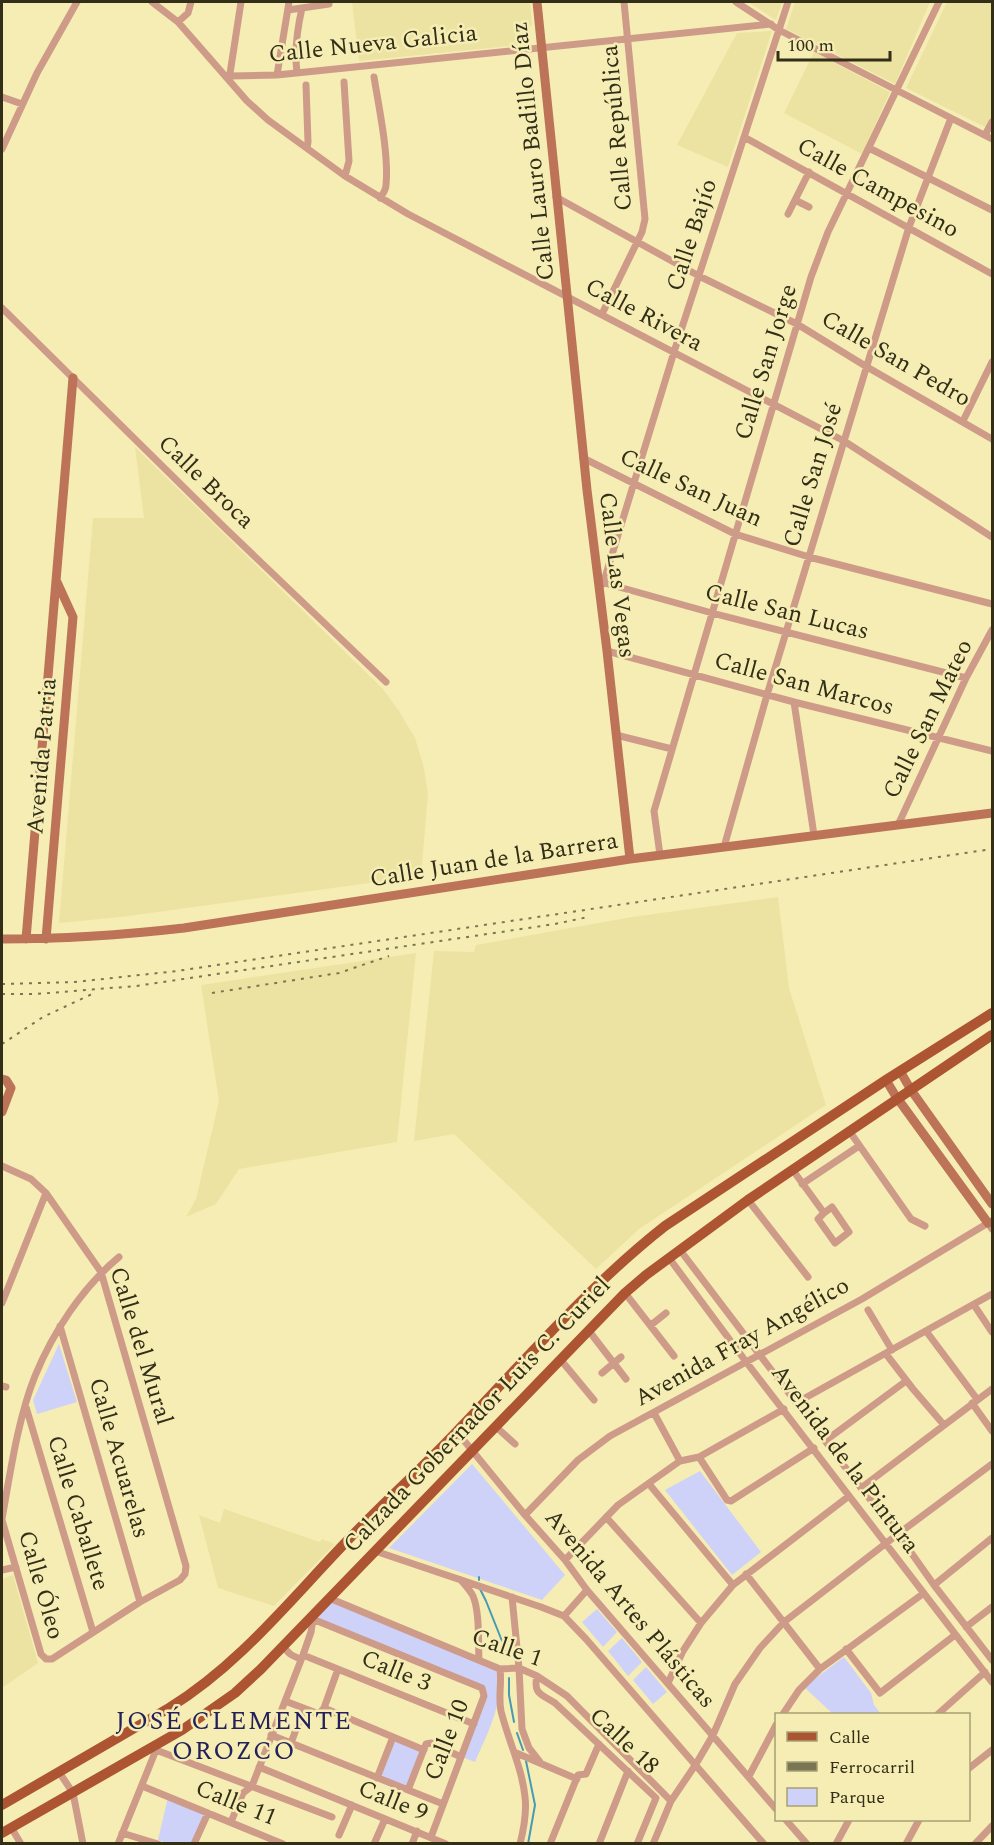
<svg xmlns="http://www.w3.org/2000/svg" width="994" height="1845" font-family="Spectral,serif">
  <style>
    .built { fill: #ece3a2 }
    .green { fill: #ced2f8 }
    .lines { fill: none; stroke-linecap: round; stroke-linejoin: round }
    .stream { stroke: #489ab3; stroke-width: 2 }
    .street { stroke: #ce9b89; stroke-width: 7 }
    .secondary { stroke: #bc7358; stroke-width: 9 }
    .primary { stroke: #ad5533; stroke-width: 10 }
    .rail { stroke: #7a7552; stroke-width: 2; stroke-dasharray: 3 6; stroke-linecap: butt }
    .labels { text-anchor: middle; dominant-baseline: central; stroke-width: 5; stroke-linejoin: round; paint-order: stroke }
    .street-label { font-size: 24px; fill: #322e18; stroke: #f5edb4 }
    .neighbourhood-label { font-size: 26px; letter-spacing: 1.5px; fill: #24205a; stroke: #f5edb4 }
  </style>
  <rect width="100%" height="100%" fill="#f5edb4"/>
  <path class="built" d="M352 2H530L532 24 521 45 359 61Z
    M748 2H782L776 20Z
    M795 2H930L895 84 786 29Z
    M947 2H992V119L987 128 906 88Z
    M772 31 728 167 677 145 737 33Z
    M814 52 890 92 862 154 784 113Z
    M135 447 383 689 399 711 415 738 424 768 428 794 421 876 121 917 59 923 93 518H144Z
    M778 897 789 988 826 1105 639 1229 596 1269 454 1134 414 1141 434 951 474 952 476 945 632 917Z
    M416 953 397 1142 239 1169 216 1204 186 1217 196 1199 219 1101 201 985Z
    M224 1509 320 1542 322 1539 335 1544 274 1606 218 1588 199 1515 220 1523Z
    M13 1575 38 1663 2 1688V1579Z"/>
  <path class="green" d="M59 1344 77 1402 37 1414 33 1400Z
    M472 1464 565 1575 542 1600 389 1548Z
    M700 1471 761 1552 732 1575 665 1490Z
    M329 1598 499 1670C503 1705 489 1730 475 1762L462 1757 486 1698 482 1686 317 1620Z
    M597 1609 617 1632 603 1647 582 1622Z
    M622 1638 642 1662 628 1676 608 1651Z
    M844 1657 871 1693 874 1705 881 1714H833L804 1687Z
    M646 1667 667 1692 653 1704 633 1680Z
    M393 1737 424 1750 408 1790 377 1778Z
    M168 1797 208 1813 196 1843H167L158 1840Z"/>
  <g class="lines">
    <path class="stream" d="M479 1577V1580
      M480 1589 486 1601 506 1651
      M509 1678V1695L514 1722
      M517 1733 523 1750
      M526 1761 535 1805 528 1844"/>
    <path class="street" d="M152 2 178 22 247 101 268 120 345 176 408 214 844 441 992 537
      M736 2 779 30 992 139
      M288 10 329 4V2
      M178 22 188 13 191 2
      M297 72C294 50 297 30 302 8
      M277 75 289 2
      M230 76 277 75 771 24
      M374 77C379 108 389 155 386 185 386 190 383 194 380 198
      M229 80 241 2
      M344 82 349 161 345 176
      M306 85 308 142 307 148
      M2 97 22 104
      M985 135 992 122
      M744 137 992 274
      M869 148 992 210
      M2 149 37 73 77 2
      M556 197 699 276 797 324 867 367 992 439
      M795 200 809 207
      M788 214 809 172
      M2 308 225 528 386 682
      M602 314 642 232 645 219 624 2
      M963 421 992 362
      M583 458 735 534 809 557 992 604
      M601 582 712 613 966 678
      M603 584 674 352 788 2
      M607 651 794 702 992 751
      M794 702 814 835
      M616 735 672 749
      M898 825 966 678 992 630
      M724 847 767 695 909 227 951 118
      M660 855 654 811 811 277 828 232 939 2
      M850 1132 911 1219 925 1226
      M2 1166 31 1179 46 1193 101 1272 186 1566 185 1574 180 1580 140 1602 52 1659H46L41 1654 2 1520
      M792 1169 824 1213 818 1219 835 1243 849 1232 832 1207 824 1213
      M802 1184 859 1146
      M748 1200 808 1277
      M680 1250 861 1488 898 1534 934 1585 992 1660
      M669 1258 747 1363 992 1682
      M625 1293 674 1356
      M2 1303 46 1193
      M974 1305 992 1332
      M868 1310 892 1350
      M651 1325 666 1313
      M60 1326 140 1602
      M589 1331 626 1379
      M926 1331 977 1399
      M886 1354 913 1389 944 1425
      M560 1359 594 1400
      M602 1373 621 1357
      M2 1386 6 1387
      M796 1403 992 1294
      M972 1403 992 1431
      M26 1407 93 1632
      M654 1413 680 1461
      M495 1426 515 1444
      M457 1432 525 1515 565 1560 587 1590 776 1809
      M825 1441 906 1381
      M699 1457 727 1500 731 1501 814 1448
      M649 1484 733 1585
      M861 1488 992 1389
      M525 1515 578 1460 610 1436 862 1299 988 1223 992 1229
      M606 1517 701 1623
      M2 1519C10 1474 18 1418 35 1376 53 1332 82 1288 119 1257
      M375 1551 541 1607 564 1616 586 1639 764 1844
      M565 1560 618 1505 680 1461 699 1457 784 1409
      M2 1570 16 1567
      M746 1574 820 1669
      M461 1580C465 1585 470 1590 473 1596 480 1613 478 1641 479 1660
      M934 1585 992 1538
      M512 1597 519 1668 522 1729 529 1748 540 1762
      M329 1598 500 1669 519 1668 537 1676 567 1696 671 1801
      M564 1616 587 1590
      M310 1618 482 1688 484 1696 431 1837
      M966 1627 992 1607
      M283 1645C288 1654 292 1656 301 1659
      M846 1649 880 1693 955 1635
      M303 1655 474 1724
      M500 1669C502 1683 498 1697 501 1711 508 1740 522 1767 525 1797 527 1813 524 1828 520 1844
      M537 1676C533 1694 541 1694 555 1703L656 1798 637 1844
      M668 1683 683 1651 701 1623 733 1585 849 1496
      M285 1701 319 1714 324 1708 424 1750
      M324 1708 338 1669
      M783 1714 799 1690 820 1669 924 1593
      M938 1714 985 1672
      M271 1735 443 1804
      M291 1743 304 1708
      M514 1752 577 1779
      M259 1767 446 1844
      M968 1769 992 1750
      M59 1772 73 1793 83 1844
      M749 1776 776 1725
      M377 1778 393 1737
      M142 1786 283 1844
      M408 1790 426 1744 431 1743 461 1757
      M786 1820 807 1844
      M231 1822 243 1793 252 1786 303 1655 311 1632 313 1619
      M11 1827 21 1844
      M122 1833 158 1844
      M339 1835 352 1805
      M118 1844 156 1750 332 1817
      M194 1844 208 1813
      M374 1844 385 1819
      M412 1844 417 1831
      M550 1844 578 1775 586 1774 599 1744
      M599 1844 628 1771
      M653 1844 671 1801 696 1764 713 1735 735 1684 760 1648 784 1622 898 1534 992 1464
      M836 1844 849 1820
      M906 1844 919 1820
      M975 1844 992 1826"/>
    <path class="secondary" d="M537 2 587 490 607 651 630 859
      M2 939C63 939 123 935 184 928L630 859 992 813
      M26 939 73 378
      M46 939 73 617 57 582
      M900 1071 911 1090 992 1204
      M2 1079 6 1080 11 1088 2 1112
      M886 1080 895 1095 988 1223 992 1222"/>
    <path class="primary" d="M2 1805 169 1708C239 1665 290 1600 347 1541 384 1502 425 1466 462 1426 528 1357 590 1285 665 1226L886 1080 992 1013
      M2 1833 182 1730 235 1693 261 1669 625 1293 646 1275 748 1200 992 1035"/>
    <path class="rail" d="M2 984 75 982 177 971 992 849
      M212 993 339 973 389 956
      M2 994H36L136 986 555 924 588 917
      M2 1044 43 1017 92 994"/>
  </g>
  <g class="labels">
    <g class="street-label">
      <text transform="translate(373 44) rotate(-6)">Calle Nueva Galicia</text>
      <text transform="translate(617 128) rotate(-95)">Calle República</text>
      <text transform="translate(533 151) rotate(-96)">Calle Lauro Badillo Díaz</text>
      <text transform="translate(878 188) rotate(29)">Calle Campesino</text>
      <text transform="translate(692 235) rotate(-72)">Calle Bajío</text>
      <text transform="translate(644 315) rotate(28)">Calle Rivera</text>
      <text transform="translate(896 359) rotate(30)">Calle San Pedro</text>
      <text transform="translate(766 362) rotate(-73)">Calle San Jorge</text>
      <text transform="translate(813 475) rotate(-73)">Calle San José</text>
      <text transform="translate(206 482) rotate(44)">Calle Broca</text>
      <text transform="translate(691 488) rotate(25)">Calle San Juan</text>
      <text transform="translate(617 575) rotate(83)">Calle Las Vegas</text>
      <text transform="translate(787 612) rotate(14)">Calle San Lucas</text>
      <text transform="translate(804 684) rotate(15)">Calle San Marcos</text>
      <text transform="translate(928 719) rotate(-64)">Calle San Mateo</text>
      <text transform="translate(42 756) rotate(-85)">Avenida Patria</text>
      <text transform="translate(494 860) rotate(-9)">Calle Juan de la Barrera</text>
      <text transform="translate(742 1342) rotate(-29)">Avenida Fray Angélico</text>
      <text transform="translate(141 1346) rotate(73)">Calle del Mural</text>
      <text transform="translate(477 1415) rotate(-46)">Calzada Gobernador Luis C. Curiel</text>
      <text transform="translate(119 1458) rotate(74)">Calle Acuarelas</text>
      <text transform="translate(845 1459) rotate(53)">Avenida de la Pintura</text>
      <text transform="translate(78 1513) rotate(73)">Calle Caballete</text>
      <text transform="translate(41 1585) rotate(74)">Calle Óleo</text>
      <text transform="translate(630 1609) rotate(50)">Avenida Artes Plásticas</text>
      <text transform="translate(507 1648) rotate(19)">Calle 1</text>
      <text transform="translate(396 1671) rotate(22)">Calle 3</text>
      <text transform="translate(447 1740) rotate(-69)">Calle 10</text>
      <text transform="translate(624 1741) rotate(43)">Calle 18</text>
      <text transform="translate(393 1801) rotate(22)">Calle 9</text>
      <text transform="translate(236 1803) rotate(22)">Calle 11</text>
    </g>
    <g class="neighbourhood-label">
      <text x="234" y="1721">JOSÉ CLEMENTE<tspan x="234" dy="30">OROZCO</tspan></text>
    </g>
  </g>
  <rect width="994" height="1845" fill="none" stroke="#322e18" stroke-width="6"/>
  <rect x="775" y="1713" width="195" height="108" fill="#f5edb4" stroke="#a7a176" stroke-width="1.5"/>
  <rect x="787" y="1732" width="30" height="9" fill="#ad5533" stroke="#a7a176" stroke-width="1.5"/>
  <text x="829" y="1743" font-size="18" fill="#322e18">Calle</text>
  <rect x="787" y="1762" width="30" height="9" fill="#7a7552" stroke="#a7a176" stroke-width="1.5"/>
  <text x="829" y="1773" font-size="18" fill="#322e18">Ferrocarril</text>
  <rect x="787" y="1788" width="30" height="18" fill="#ced2f8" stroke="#a7a176" stroke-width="1.5"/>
  <text x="829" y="1803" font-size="18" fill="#322e18">Parque</text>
  <path d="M778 51v9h112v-9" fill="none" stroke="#322e18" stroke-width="3"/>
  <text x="787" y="51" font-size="18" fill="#322e18" stroke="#f5edb4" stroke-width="4.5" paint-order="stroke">100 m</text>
</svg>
